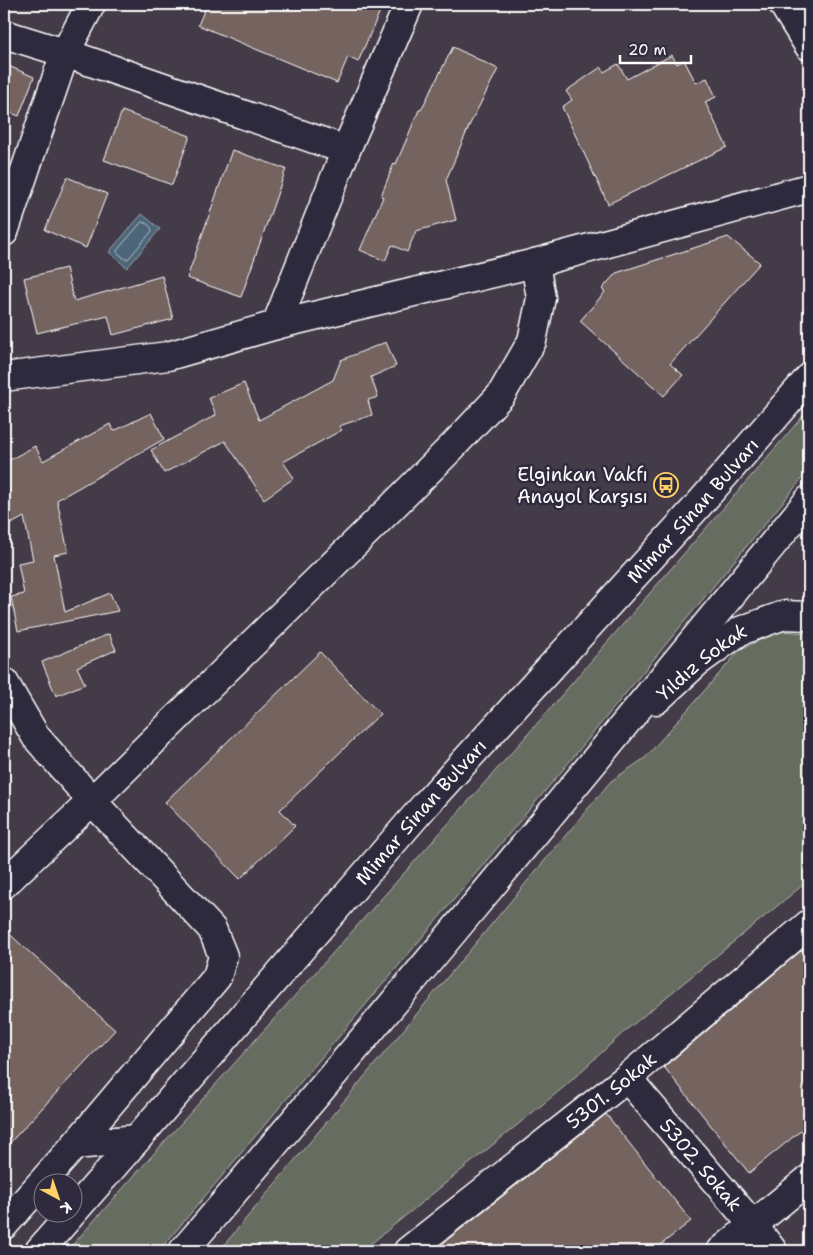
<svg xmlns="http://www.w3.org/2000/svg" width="813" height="1255" font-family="'Shantell Sans',sans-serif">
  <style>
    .green { fill: #666d60; stroke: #b2b6b0 }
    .water { fill: #4e6579; stroke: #95a3af }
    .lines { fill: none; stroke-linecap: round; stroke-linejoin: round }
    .shore { stroke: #b8c1c9; stroke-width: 1 }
    .building { fill: #746461; stroke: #fff }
    .minor-casing { stroke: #fff; stroke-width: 31 }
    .highway-casing { stroke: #fff; stroke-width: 31 }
    .minor { stroke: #2f2a3d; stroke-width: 28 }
    .highway { stroke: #2f2a3d; stroke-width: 28 }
    .labels { text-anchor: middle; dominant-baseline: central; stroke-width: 5; stroke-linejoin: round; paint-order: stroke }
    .poi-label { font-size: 19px; fill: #fff; stroke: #2f2a3d; text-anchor: end }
    .street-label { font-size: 19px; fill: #fff; stroke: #2f2a3d }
  </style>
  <rect width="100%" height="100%" fill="#443b48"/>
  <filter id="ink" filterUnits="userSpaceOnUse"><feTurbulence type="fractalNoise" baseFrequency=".02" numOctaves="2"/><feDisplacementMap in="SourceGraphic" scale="10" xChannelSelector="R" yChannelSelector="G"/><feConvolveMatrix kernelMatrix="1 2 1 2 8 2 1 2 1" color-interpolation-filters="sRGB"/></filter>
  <g filter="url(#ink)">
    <path class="green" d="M809 409V470L561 772 159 1251H67L522 741Z
      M779 631 809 633V880L625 1031 564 1087 362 1251H219L611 781 645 758 741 649Z"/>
    <path class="water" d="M142 214 160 229 127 268 109 252Z"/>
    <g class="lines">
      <path class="shore" d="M142 222C146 222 152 227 152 231L128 259H125L118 253 117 251Z"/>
    </g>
    <path class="building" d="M207 4H383L358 62 348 57 337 83 198 25Z
      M453 47 498 69 470 124 446 180 456 220 416 231 407 252 392 245 385 261 360 250 383 197 381 196 394 163 396 164 419 110H421Z
      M672 55 677 64 684 60 696 83 707 78 716 97 705 102 727 147 608 204 562 107 572 100 566 91 601 67 604 72 618 64 627 79Z
      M4 64 34 77 19 116 4 110Z
      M122 111 190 136 172 185 104 160Z
      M232 150 286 169 241 297 187 278Z
      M67 177 107 194 86 248 45 230Z
      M728 237 760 263 670 364 683 375 664 396 580 321 605 292 602 289 616 273Z
      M66 268 74 301 162 276 173 319 113 335 108 316 37 333 24 278Z
      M386 342 396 366 371 377 378 397 368 400 372 415 339 426 342 430 283 462 294 478 264 499 225 441 164 473 151 450 216 415 209 398 244 383 259 420 333 380 341 360Z
      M151 413 164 439 57 500 68 552 54 555 65 612 110 593 118 611 18 631 11 597 24 594 18 563 33 560 24 517 4 528V463L35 446 43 461 110 424 114 431Z
      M109 634 116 650 77 667 85 684 56 696 42 662Z
      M320 652 380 714 280 810 295 826 240 879 165 802Z
      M4 929 115 1030 4 1149Z
      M809 944V1124L749 1173 664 1067Z
      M606 1114 691 1221 653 1251H433Z"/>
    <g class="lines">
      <defs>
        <g id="minor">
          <path d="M783 4 809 46"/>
          <path d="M4 34 65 53 346 150"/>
          <path d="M4 232 65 53 91 4"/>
          <path d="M276 325 346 150 409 4"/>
          <path d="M4 377 168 356 276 325 535 263 809 188"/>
          <path d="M4 682 36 737 92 801 212 929 223 956 217 977 75 1145 4 1225"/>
          <path id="s1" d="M656 700 696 663 740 631 784 615 809 616"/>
          <path d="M4 884 92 801 391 508 453 446 501 395 532 341 541 298 535 263"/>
          <path id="s2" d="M627 1078 753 1225 773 1251"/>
          <path d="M75 1145 137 1139"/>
          <path id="s3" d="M408 1251 627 1078 809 924"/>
          <path d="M721 1251 809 1179"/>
        </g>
        <g id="highway">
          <path id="s4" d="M39 1251 137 1139 425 805 695 509 809 378"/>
          <path d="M183 1251C396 1004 602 752 809 500"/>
        </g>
      </defs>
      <use href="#minor" class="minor-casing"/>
      <use href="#highway" class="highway-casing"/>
      <use href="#minor" class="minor"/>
      <use href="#highway" class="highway"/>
    </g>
  </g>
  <defs>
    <symbol id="bus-ring" viewBox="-11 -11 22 22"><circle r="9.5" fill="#2f2a3d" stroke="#ffd166" stroke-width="1.5"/><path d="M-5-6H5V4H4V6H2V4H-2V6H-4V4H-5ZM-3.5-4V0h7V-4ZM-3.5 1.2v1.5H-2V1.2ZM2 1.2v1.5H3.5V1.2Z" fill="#ffd166"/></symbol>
  </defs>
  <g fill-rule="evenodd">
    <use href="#bus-ring" x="652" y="471" width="28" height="28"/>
  </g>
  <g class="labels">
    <g class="poi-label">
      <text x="648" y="474">Elginkan Vakfı<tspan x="648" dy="22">Anayol Karşısı</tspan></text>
    </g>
    <g class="street-label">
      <text stroke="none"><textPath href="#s4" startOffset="988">Mimar Sinan Bulvarı</textPath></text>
      <text stroke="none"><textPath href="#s1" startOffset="60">Yıldız Sokak</textPath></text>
      <text stroke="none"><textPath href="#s4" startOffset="582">Mimar Sinan Bulvarı</textPath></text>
      <text stroke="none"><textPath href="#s3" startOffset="259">5301. Sokak</textPath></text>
      <text stroke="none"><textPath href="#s2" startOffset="114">5302. Sokak</textPath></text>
    </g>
  </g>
  <rect width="813" height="1255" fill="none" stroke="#2f2a3d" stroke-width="20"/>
  <rect x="10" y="10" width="793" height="1235" fill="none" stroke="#fff" stroke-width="2" filter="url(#ink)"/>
  <g transform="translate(58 1198) rotate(140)"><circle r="24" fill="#2f2a3d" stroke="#827f8b"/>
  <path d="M0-4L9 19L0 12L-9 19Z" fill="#ffd166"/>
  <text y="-8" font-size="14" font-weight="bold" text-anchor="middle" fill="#ffffff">K</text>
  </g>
  <path d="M620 55v8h71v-8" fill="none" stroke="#ffffff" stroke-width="2.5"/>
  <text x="628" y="55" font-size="15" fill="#ffffff" stroke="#2f2a3d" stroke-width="4" paint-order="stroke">20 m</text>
</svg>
